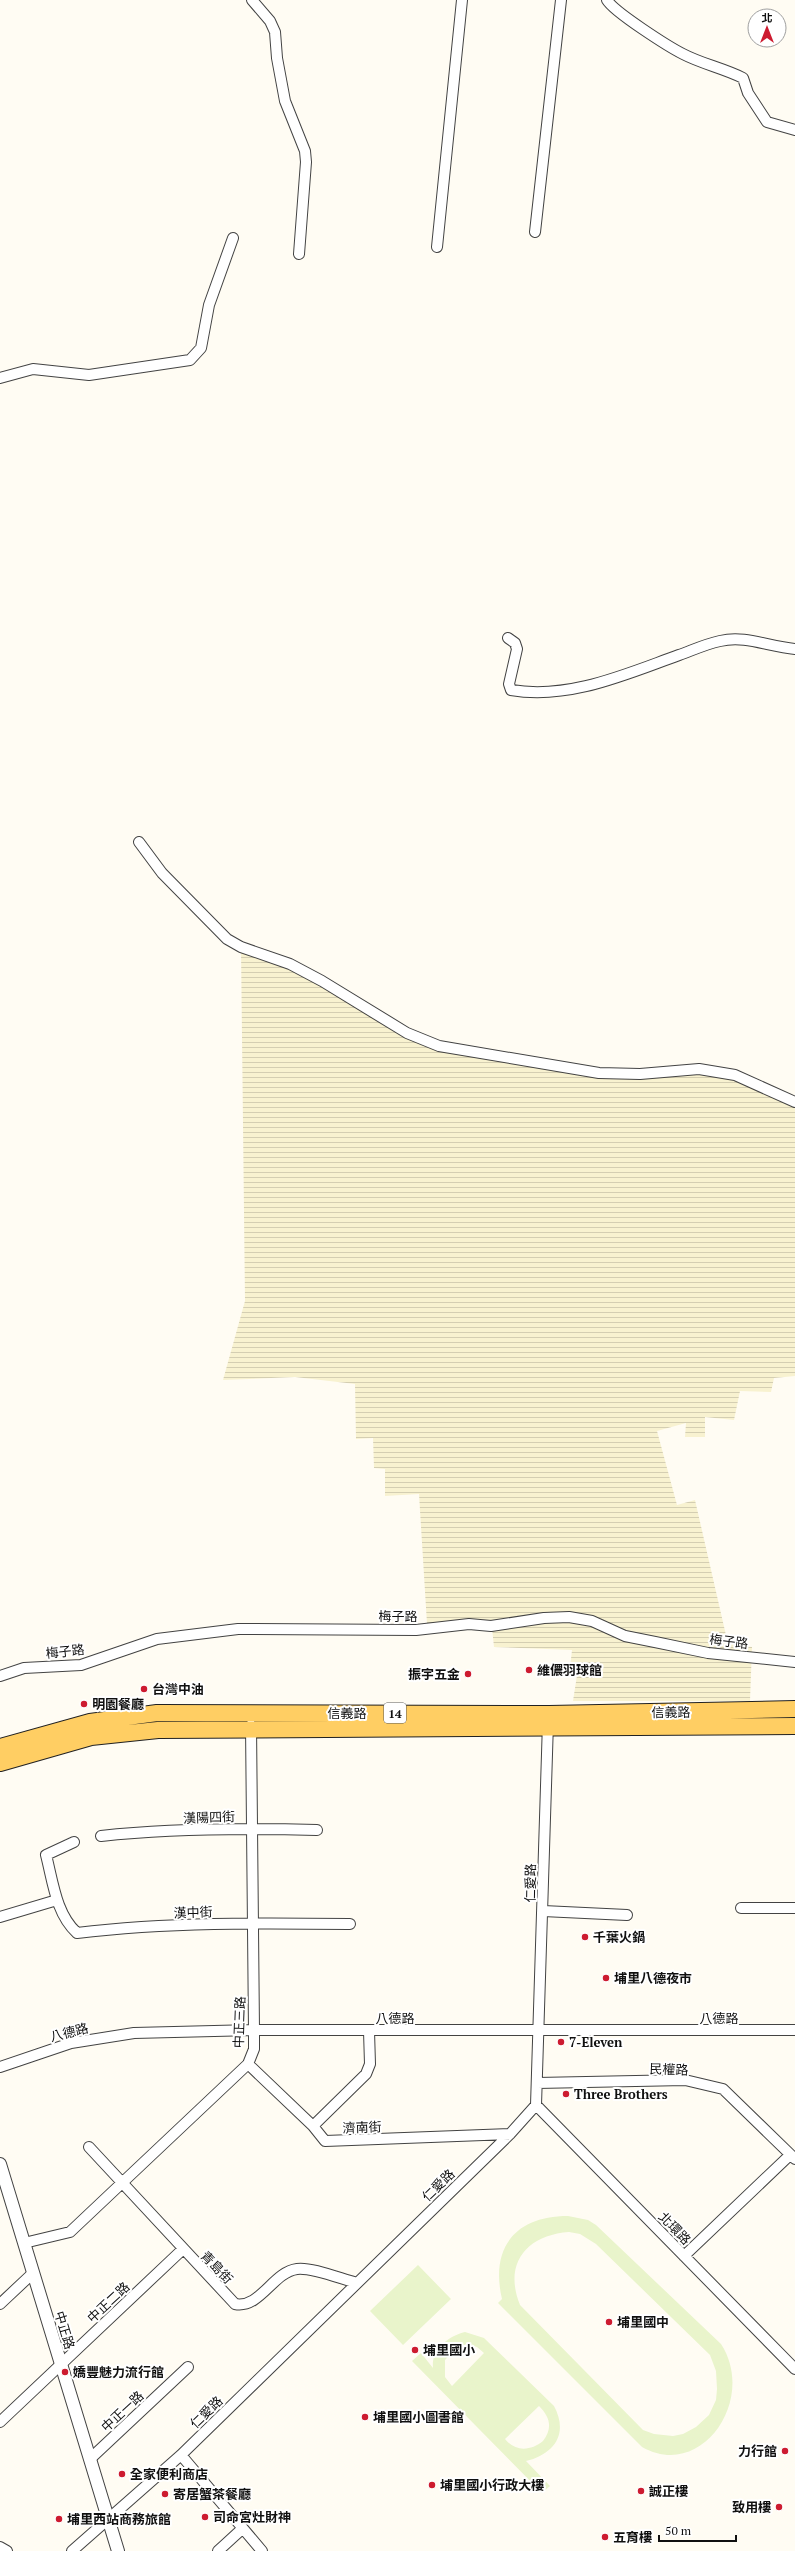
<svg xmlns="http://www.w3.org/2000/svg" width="795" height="2551" font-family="'PT Serif','Noto Sans TC',serif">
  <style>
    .farmland { fill: url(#farmland-rules) }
    .pitch { fill: #e9f4cb; fill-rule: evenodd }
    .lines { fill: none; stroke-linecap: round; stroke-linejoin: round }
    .minor-casing { stroke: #434343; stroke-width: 12 }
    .tertiary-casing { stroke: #434343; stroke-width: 14 }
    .primary-casing { stroke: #212121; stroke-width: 18 }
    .minor { stroke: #fff; stroke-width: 10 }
    .tertiary { stroke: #fff; stroke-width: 12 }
    .primary { stroke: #ffce63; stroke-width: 16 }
    .poi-dot { fill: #cd1b30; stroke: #fff; stroke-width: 1.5 }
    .labels { text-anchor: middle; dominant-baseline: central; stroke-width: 4; stroke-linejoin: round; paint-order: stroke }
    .shield { fill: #fff; stroke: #585858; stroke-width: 1 }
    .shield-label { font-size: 12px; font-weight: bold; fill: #101010 }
    .street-label { font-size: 13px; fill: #101010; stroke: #fff }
    .poi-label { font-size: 13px; font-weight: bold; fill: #101010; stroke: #fff; text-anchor: start }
  </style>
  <defs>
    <pattern id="farmland-rules" width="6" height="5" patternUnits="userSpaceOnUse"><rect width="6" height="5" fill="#f8f2d0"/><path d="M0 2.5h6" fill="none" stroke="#d4ceb2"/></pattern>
  </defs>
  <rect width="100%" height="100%" fill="#fffcf3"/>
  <path class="farmland" d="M241 947 290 964 439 1046 599 1073 699 1069 735 1075 795 1102V1376L774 1378 771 1392 740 1391 734 1420 705 1417V1437H685L686 1423 657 1431 677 1505 695 1500 728 1644 752 1647 750 1701H573L578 1669 570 1668 572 1650 494 1647 492 1628 427 1624 419 1494 385 1496V1469L374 1468 373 1438 356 1439 355 1384 295 1377 223 1380 245 1301Z"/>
  <path class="pitch" d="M568 2216 588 2220 596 2225 721 2344C757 2399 702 2481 642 2447L498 2303 502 2299C490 2248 515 2216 568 2216ZM569 2232 580 2234 596 2244 710 2355 716 2371 717 2389 716 2400 709 2415 696 2427 683 2434 673 2436 654 2434 643 2430 520 2305C503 2263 527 2235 569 2232Z
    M418 2265 451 2299 403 2345 370 2311Z
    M465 2332 484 2338 554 2406C569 2434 554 2454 526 2461L550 2486 542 2493 412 2361 421 2353 433 2368C431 2349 449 2336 465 2332ZM467 2344 477 2347 484 2353 452 2386 445 2377V2360L456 2348ZM539 2406C550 2417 553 2428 543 2441 531 2451 515 2452 505 2439Z"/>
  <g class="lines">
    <defs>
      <path id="minor" d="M252 0 270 21 275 32 277 58 285 101 305 151 306 162 299 254
        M607 0C614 12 669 47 683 54 702 64 723 68 743 78L748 93 767 122 795 130
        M535 232 561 0
        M437 247 462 0
        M0 378 33 369 89 375 190 360 201 348 209 305 233 238
        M508 638 515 643 517 649 509 684 511 690C569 700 626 674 679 655 693 650 706 644 720 641 746 635 769 647 795 649
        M139 842 162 873 227 939 241 947 290 964 322 981 407 1033 439 1046 599 1073 640 1074 699 1069 735 1075 795 1102
        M0 1676 24 1668 81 1665 157 1639 238 1629 416 1630 469 1624 491 1626 544 1618 569 1617 592 1621 625 1636 655 1642 708 1653 795 1662
        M101 1836C173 1828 245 1828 317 1830
        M74 1842 46 1855C53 1882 56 1914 77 1933 168 1922 259 1923 350 1924
        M741 1908H795
        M543 1911 627 1915
        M0 1917 57 1900
        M248 2064 313 2126 325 2141 510 2134
        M0 2067 71 2043 134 2033 254 2030H795
        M537 2083 685 2080 723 2089 795 2159
        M536 2105 795 2369
        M313 2126 366 2074 370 2064 369 2031
        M89 2147 235 2304C260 2309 273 2272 297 2269 312 2267 341 2279 357 2283
        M24 2243 70 2232 248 2064 254 2049V2030L251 1725
        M684 2256 790 2155
        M0 2304 33 2273
        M0 2422 182 2250
        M181 2455 262 2551
        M91 2458 188 2367
        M0 2547 7 2551
        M72 2551 181 2455 510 2134 536 2105 548 1722
        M218 2551 242 2529"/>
      <path id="tertiary" d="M0 2164 118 2551"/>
      <path id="primary" d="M0 1747 90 1722 157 1713 549 1714 795 1709
        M0 1763 91 1737 158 1730 795 1726"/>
    </defs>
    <use href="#minor" class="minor-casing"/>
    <use href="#tertiary" class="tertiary-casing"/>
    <use href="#primary" class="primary-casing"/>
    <use href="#minor" class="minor"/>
    <use href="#tertiary" class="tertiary"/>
    <use href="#primary" class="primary"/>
  </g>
  <g class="poi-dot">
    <circle cx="529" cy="1670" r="4"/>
    <circle cx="468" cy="1674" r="4"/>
    <circle cx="144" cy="1689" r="4"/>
    <circle cx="84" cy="1704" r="4"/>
    <circle cx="585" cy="1937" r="4"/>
    <circle cx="606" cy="1978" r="4"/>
    <circle cx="561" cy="2042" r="4"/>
    <circle cx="566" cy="2094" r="4"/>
    <circle cx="609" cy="2322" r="4"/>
    <circle cx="415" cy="2350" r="4"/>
    <circle cx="65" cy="2372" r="4"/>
    <circle cx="365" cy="2417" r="4"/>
    <circle cx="785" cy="2451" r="4"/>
    <circle cx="122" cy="2474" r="4"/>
    <circle cx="432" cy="2485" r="4"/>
    <circle cx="641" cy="2491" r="4"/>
    <circle cx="165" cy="2494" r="4"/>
    <circle cx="779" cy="2507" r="4"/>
    <circle cx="205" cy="2517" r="4"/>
    <circle cx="59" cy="2519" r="4"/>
    <circle cx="605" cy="2537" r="4"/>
  </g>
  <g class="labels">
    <rect class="shield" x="384" y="1703" width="22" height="20" rx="3"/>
    <g class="shield-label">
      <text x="395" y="1713">14</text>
    </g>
    <g class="street-label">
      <text x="398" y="1616">梅子路</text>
      <text transform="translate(729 1641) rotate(7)">梅子路</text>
      <text transform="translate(65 1651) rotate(-6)">梅子路</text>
      <text transform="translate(671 1712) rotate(-1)">信義路</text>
      <text x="347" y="1713">信義路</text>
      <text transform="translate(209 1817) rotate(-2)">漢陽四街</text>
      <text transform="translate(530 1883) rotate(-89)">仁愛路</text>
      <text transform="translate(193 1912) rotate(-2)">漢中街</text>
      <text x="395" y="2018">八德路</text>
      <text x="719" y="2018">八德路</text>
      <text transform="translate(239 2022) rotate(-88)">中正三路</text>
      <text transform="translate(69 2032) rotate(-14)">八德路</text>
      <text transform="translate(669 2069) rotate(2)">民權路</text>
      <text transform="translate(362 2127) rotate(-2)">濟南街</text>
      <text transform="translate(438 2185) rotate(-44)">仁愛路</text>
      <text transform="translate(675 2228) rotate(46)">北環路</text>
      <text transform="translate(217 2267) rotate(46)">青島街</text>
      <text transform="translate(108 2302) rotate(-43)">中正二路</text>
      <text transform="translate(65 2330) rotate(73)">中正路</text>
      <text transform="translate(122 2411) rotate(-43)">中正一路</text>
      <text transform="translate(206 2412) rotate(-44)">仁愛路</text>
    </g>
    <g class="poi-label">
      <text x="537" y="1670">維儂羽球館</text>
      <text x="460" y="1674" text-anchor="end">振宇五金</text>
      <text x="152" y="1689">台灣中油</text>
      <text x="92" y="1704">明園餐廳</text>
      <text x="593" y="1937">千葉火鍋</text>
      <text x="614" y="1978">埔里八德夜市</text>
      <text x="569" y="2042">7-Eleven</text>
      <text x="574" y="2094">Three Brothers</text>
      <text x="617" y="2322">埔里國中</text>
      <text x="423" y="2350">埔里國小</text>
      <text x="73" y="2372">嬌豐魅力流行館</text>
      <text x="373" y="2417">埔里國小圖書館</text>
      <text x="777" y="2451" text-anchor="end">力行館</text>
      <text x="130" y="2474">全家便利商店</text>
      <text x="440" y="2485">埔里國小行政大樓</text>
      <text x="649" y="2491">誠正樓</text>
      <text x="173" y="2494">寄居蟹茶餐廳</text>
      <text x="771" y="2507" text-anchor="end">致用樓</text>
      <text x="213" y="2517">司命宮灶財神</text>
      <text x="67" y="2519">埔里西站商務旅館</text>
      <text x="613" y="2537">五育樓</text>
    </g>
  </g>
  <g transform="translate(767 28)"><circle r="19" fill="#ffffff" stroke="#9f9f9f"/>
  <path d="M0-3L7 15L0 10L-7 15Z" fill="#cd1b30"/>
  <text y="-6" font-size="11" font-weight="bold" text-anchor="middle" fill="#101010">北</text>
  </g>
  <path d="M659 2535v6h77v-6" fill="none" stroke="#101010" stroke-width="2"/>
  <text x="665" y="2535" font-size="12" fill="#101010" stroke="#ffffff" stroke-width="3" paint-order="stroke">50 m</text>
</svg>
